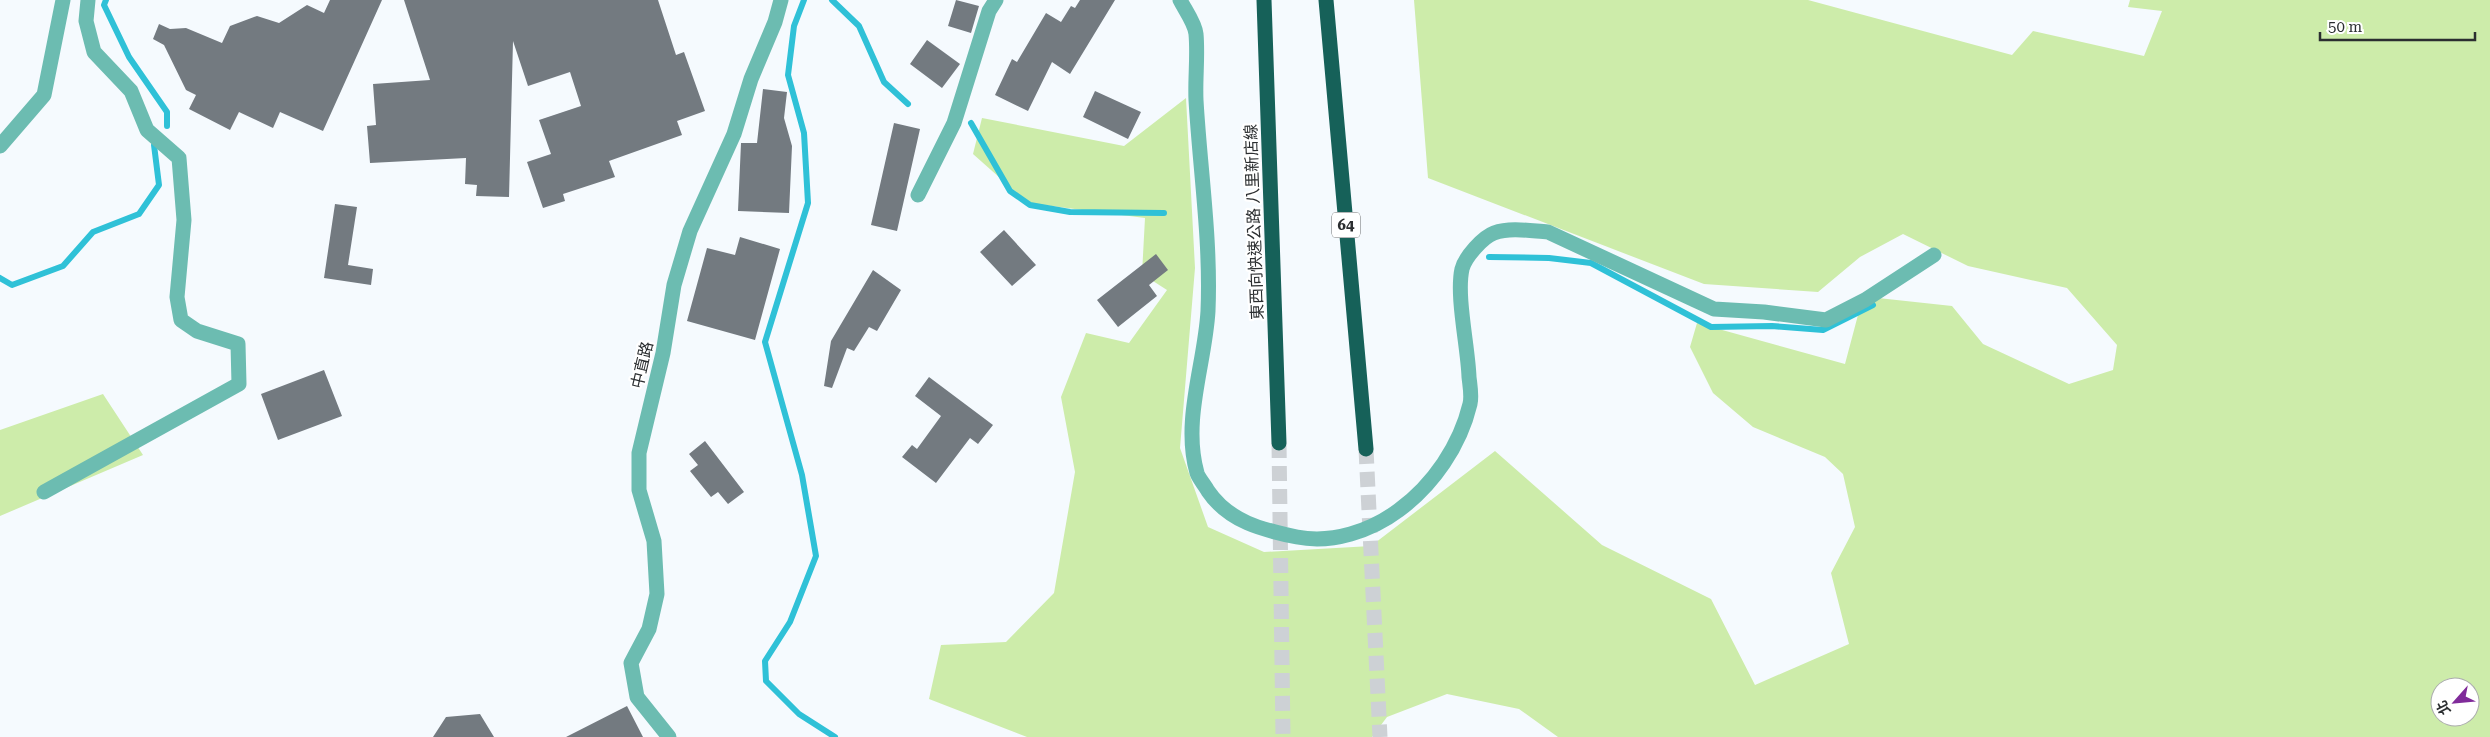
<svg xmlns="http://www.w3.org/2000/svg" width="2490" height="737" font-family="'Roboto Serif','Noto Sans TC',serif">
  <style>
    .green { fill: #cdecaa; fill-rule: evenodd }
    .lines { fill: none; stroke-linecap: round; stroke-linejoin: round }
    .stream { stroke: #2fc1d7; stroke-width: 6 }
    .building { fill: #737a80 }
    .highway-tunnel { stroke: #cdd1d5; stroke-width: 15; stroke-dasharray: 15 8; stroke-linecap: butt }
    .minor { stroke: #6cbcb1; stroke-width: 15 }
    .highway { stroke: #166159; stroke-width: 15 }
    .labels { text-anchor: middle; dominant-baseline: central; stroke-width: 4.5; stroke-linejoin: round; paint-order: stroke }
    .shield { fill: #fff; stroke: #6b6d6e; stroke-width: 1 }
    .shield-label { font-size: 15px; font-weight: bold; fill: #2b2e30 }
    .street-label { font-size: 16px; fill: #2b2e30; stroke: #fff }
  </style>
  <rect width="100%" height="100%" fill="#f5fafe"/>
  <path class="green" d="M1414 0H1808L2012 55 2033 31 2144 56 2162 11 2128 7 2130 0H2490V737H1558L1519 709 1447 694 1387 717 1372 737H1027L929 699 941 645 1006 642 1054 593 1075 472 1061 397 1086 333 1129 343 1167 290 1142 274 1145 218 1028 203 973 154 982 118 1124 146 1186 98 1195 268 1180 448 1208 527 1264 552 1371 546 1495 451 1602 545 1711 599 1755 685 1849 644 1831 573 1855 527 1843 474 1825 457 1753 427 1713 393 1690 347 1697 323 1845 364 1858 315 1878 298 1952 306 1983 344 2069 384 2113 370 2117 345 2067 288 1968 266 1903 234 1860 257 1818 292 1704 284 1428 178ZM2440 687H2470V717H2440Z
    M103 394 143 455 0 516V430Z"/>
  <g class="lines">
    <path class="stream" d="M106 0 104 5 129 57 167 112V126
      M804 0 794 26 788 75 804 133 808 203 765 342 802 475 816 556 790 622 765 661 766 681 799 714 835 737
      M832 0 859 26 884 82 908 104
      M971 123 1010 191 1030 205 1070 212 1164 213
      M1489 257 1549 258 1591 263 1711 327 1772 326 1823 330 1873 305
      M0 278 12 285 63 266 93 232 139 214 159 185 154 145"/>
  </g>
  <path class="building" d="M330 0H382L323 131 280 112 273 128 239 112 230 130 189 109 196 95 186 90 164 45 153 39 159 24 170 29 186 28 222 43 230 26 257 16 279 23 307 5 324 13Z
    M404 0H658L676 55 684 52 705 111 677 121 682 135 609 161 615 177 563 194 565 201 543 208 527 162 551 154 539 120 581 106 570 72 528 86 513 41 509 197 476 196 477 185 465 184 466 158 370 163 367 126 376 125 373 84 430 80Z
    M956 0 979 6 971 33 948 26Z
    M1080 0H1115L1070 74 1052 62 1028 111 995 95 1012 59 1017 62 1046 13 1061 22 1071 6 1075 8Z
    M927 40 960 64 942 88 910 64Z
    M763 89 787 92 784 118 792 146 789 213 738 211 741 143H757Z
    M1095 91 1141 112 1128 139 1083 117Z
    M894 123 920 129 897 231 871 225Z
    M335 204 357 207 348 265 373 269 371 285 324 278Z
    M1004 230 1036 265 1012 286 980 252Z
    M740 237 780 249 755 340 687 321 707 248 735 255Z
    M1156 254 1168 270 1149 285 1157 296 1118 327 1097 300Z
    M873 270 901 290 877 331 869 327 854 351 847 348 832 388 824 386 831 341Z
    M324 370 342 416 278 440 261 394Z
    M929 377 993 425 978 444 970 438 936 483 902 457 912 445 917 449 941 416 915 396Z
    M705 441 744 492 728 504 718 492 711 497 690 471 698 465 689 454Z
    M627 706 643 737H566Z
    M480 714 494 737H433L446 717Z"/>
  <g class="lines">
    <path class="highway-tunnel" d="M1279 443 1283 737
      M1366 449 1380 737"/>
    <path class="minor" d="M1180 0C1185 10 1195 23 1196 34 1198 56 1195 78 1196 100 1200 170 1211 240 1208 311 1205 364 1182 420 1197 473 1199 479 1205 485 1208 491 1229 522 1263 530 1297 537 1332 544 1371 531 1399 510 1433 485 1460 446 1470 404 1472 396 1470 386 1469 377 1468 347 1456 296 1462 269 1465 257 1483 237 1494 233 1511 227 1531 231 1548 232L1714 309 1764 312 1826 320 1865 300 1934 255
      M0 146 44 95 63 0
      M918 195 954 123 989 11 996 0
      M44 492 239 384 238 344 197 331 181 320 177 297 184 220 179 158 147 130 131 91 94 52 86 21 88 0
      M669 737 637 697 631 663 649 629 657 594 654 541 639 490V453L663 353 674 285 690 231 734 134 751 79 775 22 781 0"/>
    <path class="highway" d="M1264 0 1279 443
      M1326 0 1366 449"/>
  </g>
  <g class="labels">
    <rect class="shield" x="1332" y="212.5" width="28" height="25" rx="4"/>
    <g class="shield-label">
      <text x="1346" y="225">64</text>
    </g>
    <g class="street-label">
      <text transform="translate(1254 222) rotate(-92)">東西向快速公路 八里新店線</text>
      <text transform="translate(642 365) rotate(-77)">中直路</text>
    </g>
  </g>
  <g transform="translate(2455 702) rotate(243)"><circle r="24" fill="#ffffff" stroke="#aaabac"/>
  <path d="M0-4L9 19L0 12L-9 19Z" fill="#802b9a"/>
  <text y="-8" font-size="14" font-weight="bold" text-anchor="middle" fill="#2b2e30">北</text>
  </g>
  <path d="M2320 32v8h155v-8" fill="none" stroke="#2b2e30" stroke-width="2.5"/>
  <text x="2328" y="32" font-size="15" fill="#2b2e30" stroke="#ffffff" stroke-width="4" paint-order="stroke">50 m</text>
</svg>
